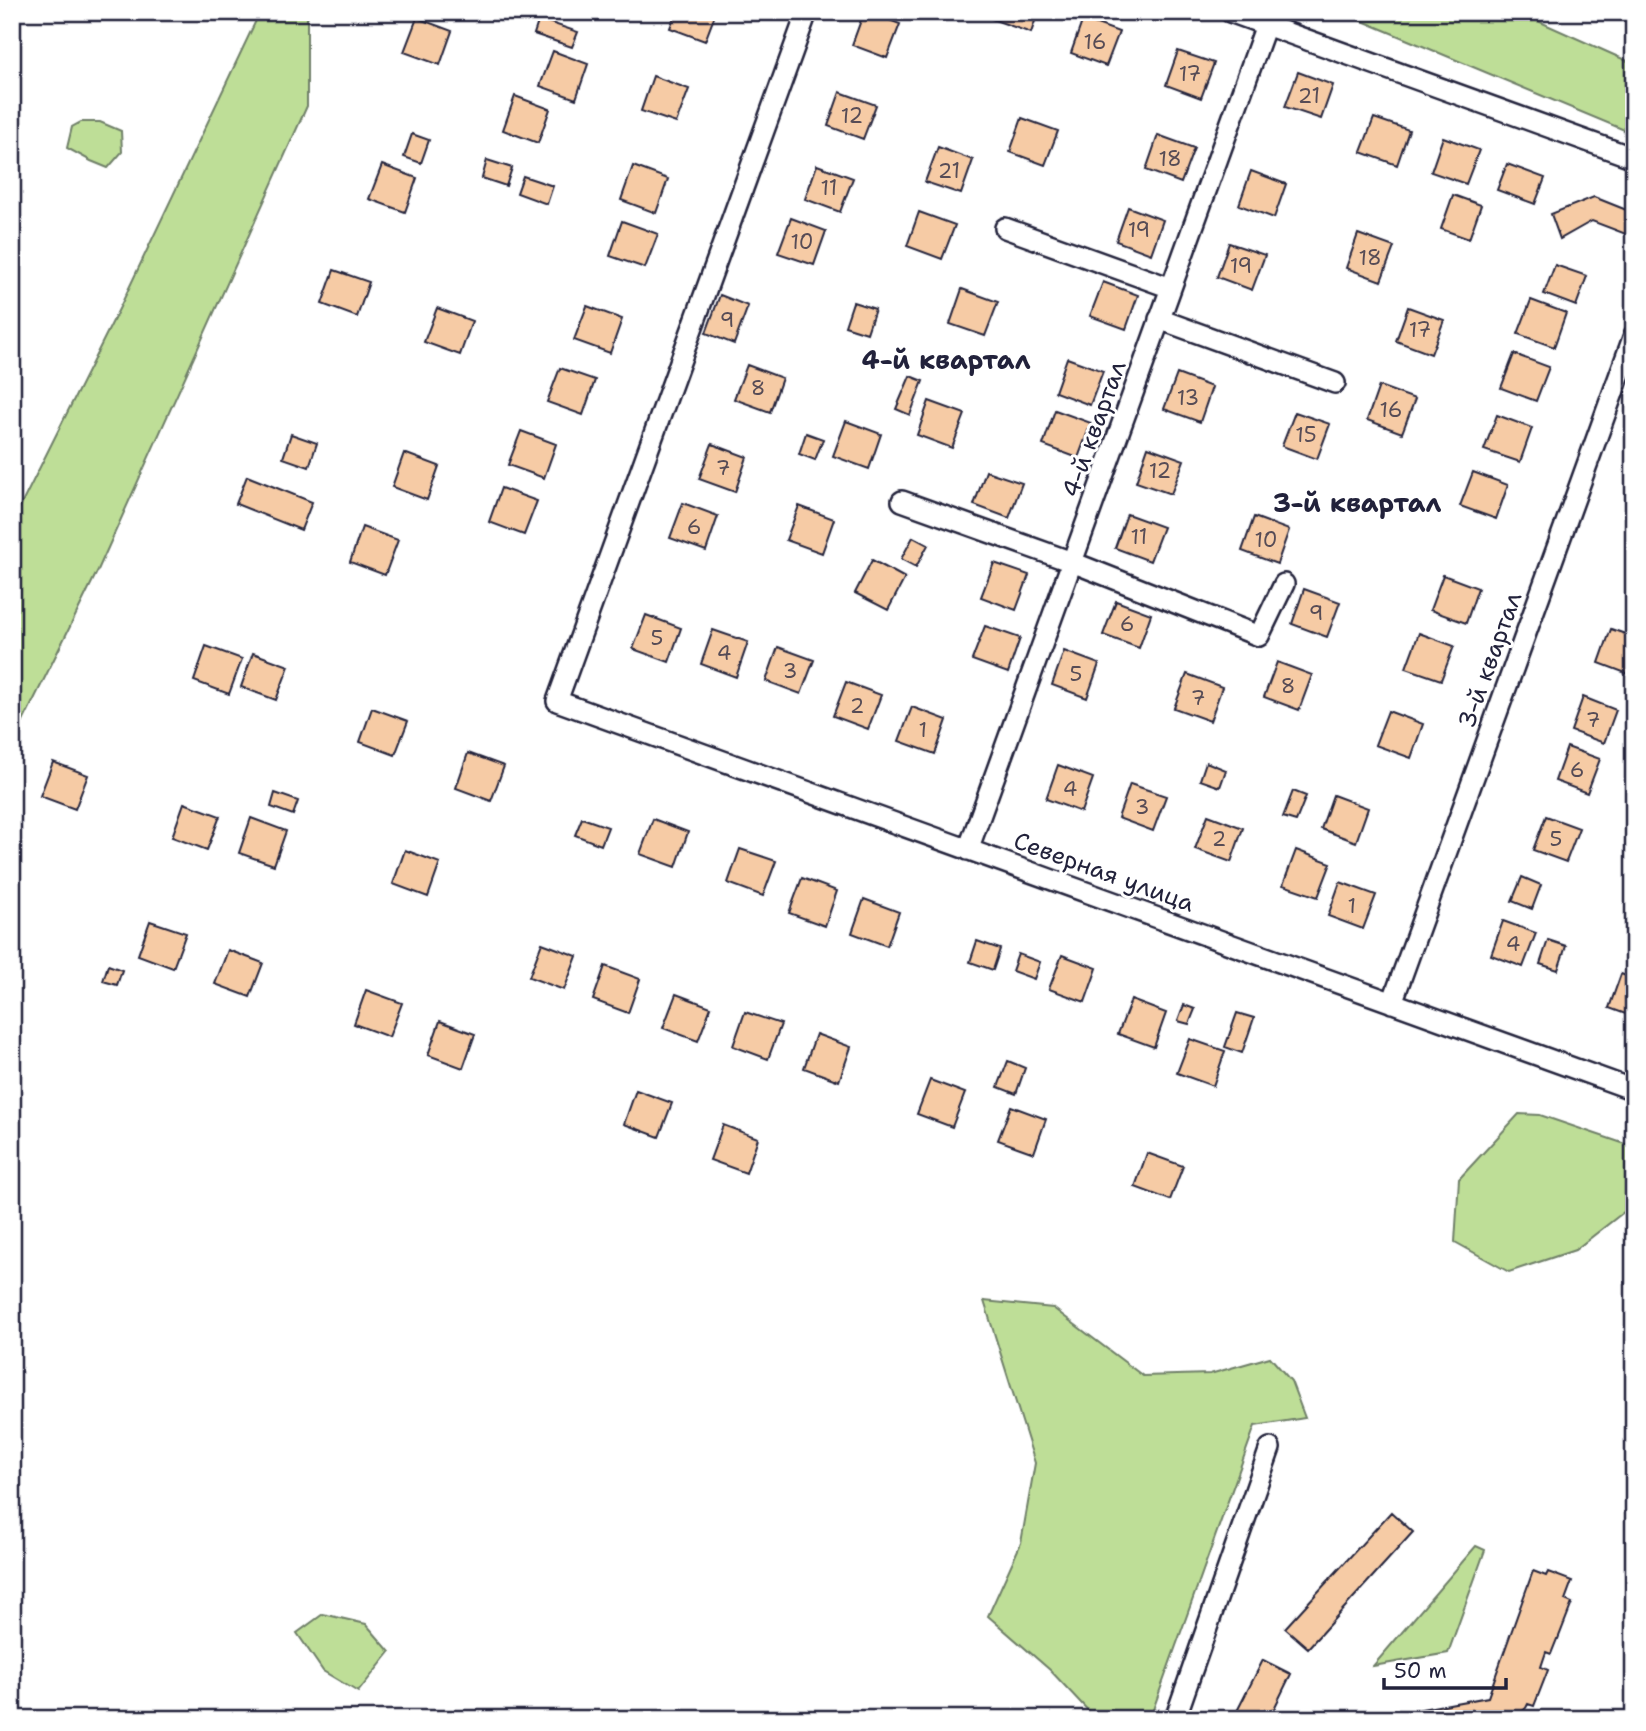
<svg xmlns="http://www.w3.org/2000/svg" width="1646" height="1731" font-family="'Shantell Sans',sans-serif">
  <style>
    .green { fill: #bede97; stroke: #708069; stroke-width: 2 }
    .building { fill: #f6cba5; stroke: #22223b; stroke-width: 2 }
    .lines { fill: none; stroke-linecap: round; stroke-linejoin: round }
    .minor-casing { stroke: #22223b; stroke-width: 24 }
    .minor { stroke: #fff; stroke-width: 19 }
    .labels { text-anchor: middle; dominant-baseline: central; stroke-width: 6; stroke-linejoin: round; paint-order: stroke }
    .number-label { font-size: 21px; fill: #574c56 }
    .street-label { font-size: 24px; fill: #22223b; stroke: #fff }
    .neighbourhood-label { font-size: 26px; font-weight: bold; fill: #22223b; stroke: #fff }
  </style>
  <rect width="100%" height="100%" fill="#fff"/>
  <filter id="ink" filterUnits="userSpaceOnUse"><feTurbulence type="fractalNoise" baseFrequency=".0143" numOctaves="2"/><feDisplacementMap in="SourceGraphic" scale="14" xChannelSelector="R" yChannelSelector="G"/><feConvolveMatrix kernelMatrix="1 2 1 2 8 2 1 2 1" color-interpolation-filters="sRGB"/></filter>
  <g filter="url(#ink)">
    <path class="green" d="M260 12H310L307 18V106L98 570 12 744V523L120 307Z
      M1341 12H1518L1634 64V134Z
      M81 122H100L121 131 122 152 108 168 91 161 67 148 72 127Z
      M1519 1114 1540 1115 1634 1147V1204L1575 1250 1509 1272 1455 1242 1459 1179Z
      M984 1301 1053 1308 1143 1376 1210 1374 1270 1357 1291 1381 1305 1418 1255 1426 1150 1718 1096 1719 1050 1670 988 1616 1021 1543 1035 1463Z
      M1476 1546 1485 1550 1448 1653 1373 1666Z
      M323 1614 366 1624 390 1652 358 1692 323 1671 297 1633Z"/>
    <path class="building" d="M676 12H716L705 41 670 28Z
      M864 12H868L900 24 887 58 852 45Z
      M994 12H1038L1031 33 992 19Z
      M417 18 452 31 440 65 404 52Z
      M539 19 578 32 572 47 534 34Z
      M1083 19 1119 32 1106 66 1071 53Z
      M553 51 588 64 576 99 540 86Z
      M1178 51 1214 63 1201 98 1166 85Z
      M1298 72 1333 85 1321 119 1285 107Z
      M653 76 689 89 676 123 641 111Z
      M840 92 876 105 863 139 828 126Z
      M515 96 550 109 538 143 503 130Z
      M1022 118 1058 131 1045 165 1010 152Z
      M1374 118 1409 130 1397 165 1361 152Z
      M412 134 429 140 421 163 404 157Z
      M1158 135 1194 148 1181 183 1146 170Z
      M1443 137 1479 150 1466 184 1431 172Z
      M938 147 973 160 961 194 925 182Z
      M487 160 512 168 506 186 482 178Z
      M1507 164 1545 178 1535 204 1497 190Z
      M382 165 417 178 405 212 369 199Z
      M817 165 853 178 840 212 805 199Z
      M633 166 668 179 656 213 621 200Z
      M1251 171 1286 184 1274 218 1239 205Z
      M523 176 553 186 547 204 517 193Z
      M1453 195 1481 205 1469 239 1441 229Z
      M1594 197 1634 213V226L1631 236 1592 221 1560 239 1551 214Z
      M1128 207 1163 220 1151 254 1116 241Z
      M919 212 955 225 942 259 907 246Z
      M791 218 826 231 814 265 778 253Z
      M622 221 658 234 645 268 610 256Z
      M1358 234 1394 247 1381 281 1346 268Z
      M1229 243 1265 255 1252 290 1217 277Z
      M1555 265 1587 276 1576 306 1544 294Z
      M334 270 369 282 357 317 322 304Z
      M1103 282 1138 295 1126 329 1090 316Z
      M962 289 998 302 985 336 950 324Z
      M720 295 748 306 734 344 706 333Z
      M1531 300 1566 313 1554 347 1518 334Z
      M853 302 875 309 867 333 845 326Z
      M587 306 622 319 610 353 574 340Z
      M1408 307 1444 320 1431 354 1396 341Z
      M437 308 472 321 460 355 424 342Z
      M1514 354 1549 367 1536 401 1501 388Z
      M1067 358 1103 371 1090 405 1055 392Z
      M747 365 782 378 770 412 734 399Z
      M560 368 595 380 583 415 547 402Z
      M1177 374 1212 387 1200 422 1164 409Z
      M910 376 923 381 910 415 896 409Z
      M1379 386 1415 399 1402 433 1367 420Z
      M929 401 965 414 952 448 917 435Z
      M1055 410 1091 423 1078 458 1043 445Z
      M1295 412 1330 424 1317 459 1282 446Z
      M1497 415 1532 428 1520 462 1484 450Z
      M846 421 881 434 869 469 833 456Z
      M521 431 556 444 544 478 508 465Z
      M806 433 823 439 815 460 799 454Z
      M291 434 317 443 309 467 283 458Z
      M712 444 747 457 735 492 699 479Z
      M1148 447 1184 460 1171 494 1136 482Z
      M404 453 439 466 427 500 392 487Z
      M986 471 1022 483 1009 518 974 505Z
      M1473 472 1508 485 1496 519 1460 506Z
      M247 476 312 502 301 530 236 504Z
      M501 488 537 501 524 535 489 522Z
      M683 503 718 516 706 551 670 538Z
      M799 506 834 519 822 553 786 540Z
      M1127 514 1163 527 1150 561 1115 548Z
      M1254 517 1289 530 1277 564 1242 551Z
      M362 527 398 540 385 575 350 562Z
      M913 537 928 545 916 567 901 559Z
      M872 560 905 578 888 610 855 593Z
      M994 563 1029 575 1016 610 981 597Z
      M1443 575 1478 588 1466 623 1430 610Z
      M1304 589 1340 602 1327 637 1292 624Z
      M1116 601 1151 614 1139 648 1103 635Z
      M646 615 681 628 669 662 633 649Z
      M985 626 1020 638 1008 673 972 660Z
      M1611 629 1634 637V668L1631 675 1599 663Z
      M713 630 748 642 736 677 701 664Z
      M1419 633 1454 646 1441 680 1406 668Z
      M206 646 242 659 229 694 194 681Z
      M778 647 814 660 801 694 766 681Z
      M1064 651 1099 664 1087 698 1052 685Z
      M253 653 289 666 276 700 241 687Z
      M1277 662 1312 675 1299 710 1264 697Z
      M1187 674 1222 687 1210 721 1174 708Z
      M846 682 881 695 868 729 833 716Z
      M1583 697 1616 710 1604 743 1571 731Z
      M912 707 947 720 935 754 899 741Z
      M372 708 408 721 395 755 360 742Z
      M1388 711 1423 724 1411 758 1375 745Z
      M1567 747 1600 759 1587 793 1555 781Z
      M468 753 504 766 491 801 456 788Z
      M53 762 88 775 75 809 40 796Z
      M1206 762 1226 770 1220 787 1200 780Z
      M1058 765 1093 778 1081 812 1046 799Z
      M1130 784 1166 796 1153 831 1118 818Z
      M1293 791 1306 796 1296 821 1283 817Z
      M275 793 298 801 293 815 271 807Z
      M1333 795 1368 808 1356 842 1321 829Z
      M184 803 220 816 207 850 172 837Z
      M1208 815 1243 828 1231 862 1195 849Z
      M1546 816 1579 828 1566 862 1533 850Z
      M251 818 286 831 274 865 239 853Z
      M582 818 608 827 601 845 575 835Z
      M653 819 688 832 676 867 640 854Z
      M740 849 776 861 763 896 728 883Z
      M405 850 440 863 428 897 393 884Z
      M1296 850 1331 863 1318 897 1283 885Z
      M1522 877 1541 885 1532 909 1512 901Z
      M802 878 837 891 825 926 789 913Z
      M1340 882 1376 895 1363 929 1328 916Z
      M864 899 899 912 887 946 852 933Z
      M150 921 186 933 173 968 138 955Z
      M1503 921 1536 933 1523 967 1491 955Z
      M1548 940 1566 946 1558 970 1540 964Z
      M977 941 1000 949 993 970 970 962Z
      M542 943 577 956 564 990 529 977Z
      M228 950 263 963 250 997 215 984Z
      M1018 954 1040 962 1034 979 1012 971Z
      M1062 955 1097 968 1085 1002 1049 989Z
      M108 965 122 970 117 985 103 981Z
      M605 966 640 979 628 1013 593 1000Z
      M1621 974 1634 979V1017L1609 1008Z
      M366 990 402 1003 389 1037 354 1024Z
      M676 994 711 1007 698 1041 663 1028Z
      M1131 1000 1166 1013 1154 1047 1118 1034Z
      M1184 1005 1195 1009 1189 1024 1178 1021Z
      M745 1012 781 1024 768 1059 733 1046Z
      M1237 1013 1254 1018 1242 1053 1225 1047Z
      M440 1021 475 1034 463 1068 428 1055Z
      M816 1034 851 1047 839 1081 804 1068Z
      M1190 1039 1225 1051 1213 1086 1177 1073Z
      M1008 1061 1025 1068 1016 1094 998 1087Z
      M930 1080 965 1093 952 1127 917 1114Z
      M636 1090 672 1103 659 1137 624 1124Z
      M1011 1106 1046 1119 1034 1153 998 1140Z
      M723 1125 758 1138 746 1173 710 1160Z
      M1147 1153 1183 1166 1170 1200 1135 1187Z
      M1391 1512 1413 1532 1308 1648 1285 1628Z
      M1533 1571 1546 1576 1548 1572 1572 1581 1565 1600 1572 1603 1558 1639H1557L1551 1654 1546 1652 1541 1667 1548 1670 1534 1706 1528 1704 1526 1708 1514 1719H1366L1488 1697Z
      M1263 1660 1291 1674 1269 1719H1233Z"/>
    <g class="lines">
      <defs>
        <path id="minor" d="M807 12 557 701 1634 1090
          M1230 12 1634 158
          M1005 228 1171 288
          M1159 319 1335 383
          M902 501 1072 562 1259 636 1284 584
          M968 850 1266 25
          M1392 1003 1634 335
          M1175 1719 1270 1448"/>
      </defs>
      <use href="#minor" class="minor-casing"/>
      <use href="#minor" class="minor"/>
    </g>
  </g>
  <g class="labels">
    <g class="number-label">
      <text x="1095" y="42">16</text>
      <text x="1190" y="74">17</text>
      <text x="1309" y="96">21</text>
      <text x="852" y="116">12</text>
      <text x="1170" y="159">18</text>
      <text x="949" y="171">21</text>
      <text x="829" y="188">11</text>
      <text x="1139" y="230">19</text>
      <text x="802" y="242">10</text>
      <text x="1370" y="258">18</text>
      <text x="1241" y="266">19</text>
      <text x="727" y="320">9</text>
      <text x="1420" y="330">17</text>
      <text x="758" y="388">8</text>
      <text x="1188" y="398">13</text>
      <text x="1391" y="410">16</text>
      <text x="1306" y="435">15</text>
      <text x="723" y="468">7</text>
      <text x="1160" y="471">12</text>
      <text x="694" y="527">6</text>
      <text x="1139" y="537">11</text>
      <text x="1266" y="540">10</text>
      <text x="1316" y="613">9</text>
      <text x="1127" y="624">6</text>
      <text x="657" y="638">5</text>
      <text x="724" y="653">4</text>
      <text x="790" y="671">3</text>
      <text x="1076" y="674">5</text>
      <text x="1288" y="686">8</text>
      <text x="1198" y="698">7</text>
      <text x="857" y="706">2</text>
      <text x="1593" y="720">7</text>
      <text x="923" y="730">1</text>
      <text x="1577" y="770">6</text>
      <text x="1070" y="789">4</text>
      <text x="1142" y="807">3</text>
      <text x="1219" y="839">2</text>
      <text x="1556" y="839">5</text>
      <text x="1352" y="906">1</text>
      <text x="1513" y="944">4</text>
    </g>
    <g class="street-label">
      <text transform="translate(1094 429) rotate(-70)">4-й квартал</text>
      <text transform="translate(1490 660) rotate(-70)">3-й квартал</text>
      <text transform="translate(1104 872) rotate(20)">Северная улица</text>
    </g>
    <g class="neighbourhood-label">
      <text x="946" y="359">4-й квартал</text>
      <text x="1357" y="502">3-й квартал</text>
    </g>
  </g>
  <rect width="1646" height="1731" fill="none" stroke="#fff" stroke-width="42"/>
  <rect x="21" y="21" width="1604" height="1689" fill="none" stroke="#22223b" stroke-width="2.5" filter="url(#ink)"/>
  <path d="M1384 1678v10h122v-10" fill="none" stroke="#22223b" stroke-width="3.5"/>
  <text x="1394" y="1678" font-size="21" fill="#22223b" stroke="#ffffff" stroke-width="5" paint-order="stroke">50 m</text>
</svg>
